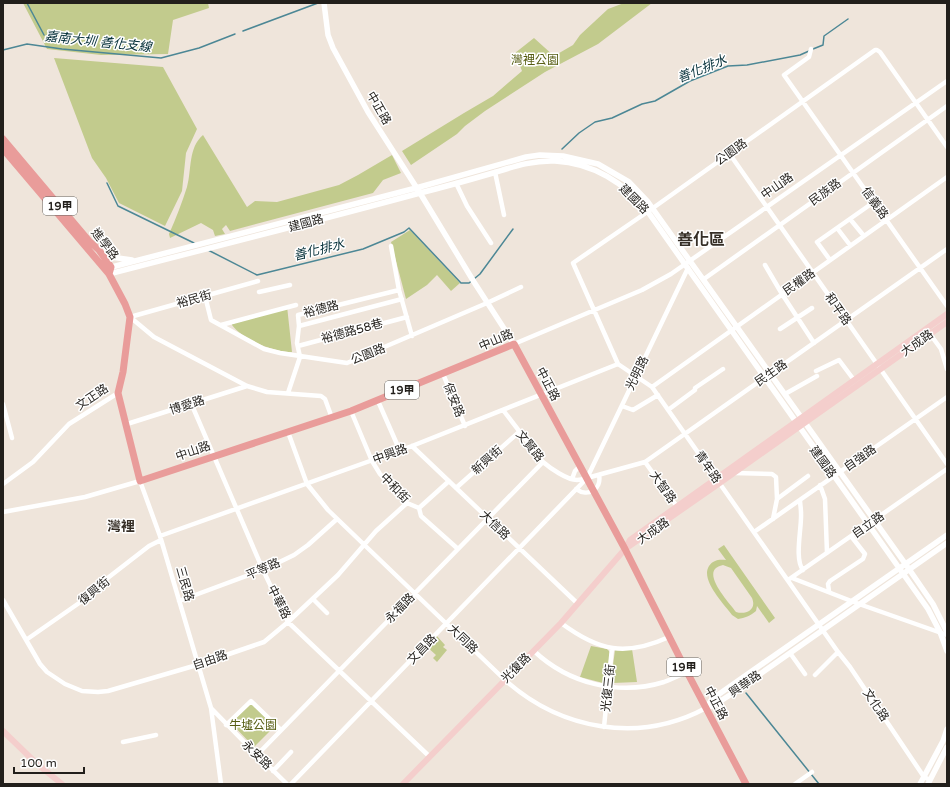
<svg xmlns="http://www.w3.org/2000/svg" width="950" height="787" font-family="'Varela Round','Noto Sans TC',sans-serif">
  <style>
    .green { fill: #c2cb8d; fill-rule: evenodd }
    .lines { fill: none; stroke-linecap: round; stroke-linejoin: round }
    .stream { stroke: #4c8795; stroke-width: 1.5 }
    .minor { stroke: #fff; stroke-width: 4.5 }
    .tertiary { stroke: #fff; stroke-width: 5.5 }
    .secondary { stroke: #f4cecc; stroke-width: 6 }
    .primary { stroke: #e99c9a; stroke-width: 7 }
    .labels { text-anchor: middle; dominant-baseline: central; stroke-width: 3; stroke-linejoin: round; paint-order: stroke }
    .shield { fill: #fff; stroke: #64625f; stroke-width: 1 }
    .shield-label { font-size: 11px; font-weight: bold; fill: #221f1b }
    .park-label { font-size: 12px; fill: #565d12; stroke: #fff }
    .street-label { font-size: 12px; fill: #221f1b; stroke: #fff }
    .water-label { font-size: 13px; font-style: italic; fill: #042f38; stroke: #fff }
    .quarter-label { font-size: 14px; font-weight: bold; fill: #352e26; stroke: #fff }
    .district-label { font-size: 16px; font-weight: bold; fill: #352e26; stroke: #fff }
  </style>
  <rect width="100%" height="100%" fill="#efe5db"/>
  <path class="green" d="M23 3H208L209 8 173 20 168 54 101 55 47 49Z
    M624 3H652L598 44 545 72 485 111 465 126 457 134 411 165 402 151 464 113 493 96 522 71 515 53 534 38 554 56 573 45 580 35 608 9Z
    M54 58 163 67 197 129 186 153 182 191 165 226 119 203 106 178 92 158Z
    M203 135 247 207 255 201 277 202 339 185 358 175 392 155 401 173 383 180 373 193 230 231 226 225 222 229 225 234 215 236 213 230 201 223 170 238 169 234C176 218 182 203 187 187 192 169 188 148 203 135Z
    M410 230 460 283 451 291 437 275 427 285 406 299 391 242Z
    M287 306 292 352C274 352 243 340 232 325V324Z
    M724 545 775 618 769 623 757 606 756 611C750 616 745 618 738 619L732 615C724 604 700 580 709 566 713 560 719 559 726 560L718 549ZM723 565 731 568 752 598C757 610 746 615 736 612 728 601 698 570 723 565Z
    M436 635 445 645 443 647 447 650 437 662 433 658 436 655 426 646Z
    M591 646 607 649 610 652 606 680 603 683 580 677Z
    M632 649 637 682 613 683 611 680 615 650Z
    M252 703 275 726 254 747 231 723Z"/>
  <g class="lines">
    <path class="stream" d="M27 3 44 35
      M243 31 318 3
      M813 49 823 45 824 36 848 19
      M3 50 27 44 62 49 161 58 199 48 235 34
      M562 149 579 133 595 122 612 118 642 104 655 101 690 81 728 66 747 65 800 55 809 51
      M107 183 118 206 194 243
      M208 250 257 275 363 249 404 232 409 228 461 283H469L480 274 513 229
      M746 693 819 784"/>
    <path class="minor" d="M811 49 809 57 784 75 947 306
      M729 153 947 464
      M495 172 504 215
      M456 183 467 206 491 243
      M850 219 864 236
      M837 228 850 245
      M391 246 399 290 412 336
      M830 260 817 242 874 202
      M765 265 782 294 814 343
      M704 279 947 106
      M259 292 290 285
      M205 296 211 320 264 349 280 353 347 363 487 303 521 287
      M130 317 154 337 247 386 267 392 321 396 325 399 332 418
      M130 317 258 281
      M221 325 296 305
      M299 326 402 299
      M780 329 812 308
      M930 334 941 349 947 369
      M514 344 642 290 671 274 947 81
      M298 346 407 317
      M816 371 839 360 854 380
      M443 374 465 426
      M652 387 947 177
      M288 393 300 357 297 343 299 326 298 315 399 290
      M785 394 817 376
      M378 401 400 451
      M191 403 263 570 288 622 430 757
      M3 404 12 438
      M622 406 633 410 658 395
      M503 410 543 462C550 468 567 480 577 480 580 480 584 479 587 478L645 462 947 249
      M668 410 695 390V388L723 369
      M351 411 372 461 380 474 407 503 419 508 421 516 458 549
      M127 424 247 386
      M288 432 307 484 328 510 505 680C561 730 639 744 706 708
      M412 446 577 603
      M645 462 678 508
      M734 473 772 474 776 477 777 499
      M572 479 575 471 580 466
      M3 484 33 462 69 424 118 393
      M820 485 825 499 827 553
      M456 488 519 432
      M576 489C588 498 602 489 599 475
      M800 500C800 504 801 508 801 513 802 527 794 559 803 570
      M419 508 449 481
      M3 512 85 497 140 481 160 536 211 708 221 784
      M773 519 777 499 808 476
      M754 532 947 397
      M160 536 412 446 618 364
      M792 578 859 604 947 635
      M788 580 947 469
      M829 591 828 584 830 581 863 559 865 554 851 536
      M313 599 327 613
      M3 600 40 664 47 672 65 684 82 691 98 692 108 691 197 665 264 642 288 622 338 575 376 531 407 503
      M179 601 265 569 294 555 308 545 337 519
      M561 623C599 651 625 657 669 637
      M26 640 82 601 87 594 149 546 161 540
      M534 651C569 684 619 696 664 682 672 679 680 675 687 672
      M790 653 805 674
      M815 675 838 652
      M211 708 250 748 287 784
      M226 725 251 701 281 730
      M604 727 612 648
      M123 742 156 735
      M257 755 543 462
      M273 771 291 752
      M930 780 924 777 850 667 838 652 652 387 618 364 573 263 653 208 875 50H877L880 52 947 147
      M291 784 587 478 688 268
      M795 784 812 772"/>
    <path class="tertiary" d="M324 3 328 35 333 48 368 112 420 193 474 282 514 344
      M102 252 111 257 132 260
      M108 268 416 188 526 157 540 155 563 156 598 164 629 182 648 202 909 569 933 604 947 632
      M109 274C213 247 317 221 420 193 444 187 469 180 493 173 513 167 533 160 555 161 593 163 625 183 648 212L928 609 940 632 947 651
      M706 708 712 699 947 535
      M707 708 716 704 733 693 947 543
      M920 784 943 741 947 729
      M928 784 947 747"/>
    <path class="secondary" d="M625 549 714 487 947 322
      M3 731 37 764 62 784
      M403 784 561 623 625 549 630 540 947 314"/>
    <path class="primary" d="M3 139 89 241 99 250 111 267 109 274
      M3 149 109 274 125 304 130 317 123 372 118 393 140 481 351 411 514 344 625 549 687 672 746 784"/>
  </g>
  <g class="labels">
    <g class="shield">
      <rect x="43" y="197" width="34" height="18" rx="3"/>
      <rect x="385" y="381" width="34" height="18" rx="3"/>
      <rect x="667" y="658" width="34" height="18" rx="3"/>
    </g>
    <g class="shield-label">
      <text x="60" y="206">19甲</text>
      <text x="402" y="390">19甲</text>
      <text x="684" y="667">19甲</text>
    </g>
    <g class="park-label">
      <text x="535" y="60">灣裡公園</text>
      <text x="253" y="725">牛墟公園</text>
    </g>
    <g class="street-label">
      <text transform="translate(379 108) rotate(60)">中正路</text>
      <text transform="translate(731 152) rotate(-36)">公園路</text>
      <text transform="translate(777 186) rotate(-35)">中山路</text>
      <text transform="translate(825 192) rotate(-36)">民族路</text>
      <text transform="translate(634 199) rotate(45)">建國路</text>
      <text transform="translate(875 203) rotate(54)">信義路</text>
      <text transform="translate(306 223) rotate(-15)">建國路</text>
      <text transform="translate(105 244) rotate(52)">進學路</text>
      <text transform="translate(799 282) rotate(-35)">民權路</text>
      <text transform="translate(194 299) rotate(-15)">裕民街</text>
      <text transform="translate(321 309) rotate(-14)">裕德路</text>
      <text transform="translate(838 309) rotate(55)">和平路</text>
      <text transform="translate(352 331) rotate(-15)">裕德路58巷</text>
      <text transform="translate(496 340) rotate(-23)">中山路</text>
      <text transform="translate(917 343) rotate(-35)">大成路</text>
      <text transform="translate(368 354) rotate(-21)">公園路</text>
      <text transform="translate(637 373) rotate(-64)">光明路</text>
      <text transform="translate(771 373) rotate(-35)">民生路</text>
      <text transform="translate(548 384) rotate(62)">中正路</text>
      <text transform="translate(92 397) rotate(-34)">文正路</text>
      <text transform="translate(454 400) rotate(68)">保安路</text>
      <text transform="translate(187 405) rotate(-18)">博愛路</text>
      <text transform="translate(530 446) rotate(51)">文賢路</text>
      <text transform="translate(193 451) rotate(-19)">中山路</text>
      <text transform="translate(390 454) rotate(-20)">中興路</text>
      <text transform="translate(860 458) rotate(-35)">自強路</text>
      <text transform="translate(487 460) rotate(-42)">新興街</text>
      <text transform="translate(823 462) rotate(54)">建國路</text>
      <text transform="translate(708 467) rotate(55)">青年路</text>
      <text transform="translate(663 487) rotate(55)">大智路</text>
      <text transform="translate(395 488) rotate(46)">中和街</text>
      <text transform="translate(495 525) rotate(44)">大信路</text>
      <text transform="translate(868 525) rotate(-35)">自立路</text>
      <text transform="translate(653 531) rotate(-35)">大成路</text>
      <text transform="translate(263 569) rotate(-23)">平等路</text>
      <text transform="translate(185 584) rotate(74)">三民路</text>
      <text transform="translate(94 591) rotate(-39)">復興街</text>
      <text transform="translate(279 602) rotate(63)">中華路</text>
      <text transform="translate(400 608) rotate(-46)">永福路</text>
      <text transform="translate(463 639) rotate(44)">大同路</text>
      <text transform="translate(422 649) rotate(-46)">文昌路</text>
      <text transform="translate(210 660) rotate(-19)">自由路</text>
      <text transform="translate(516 668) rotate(-45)">光復路</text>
      <text transform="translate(745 684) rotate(-35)">興華路</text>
      <text transform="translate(608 688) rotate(-84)">光復三街</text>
      <text transform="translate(716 703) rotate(62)">中正路</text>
      <text transform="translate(876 705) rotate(56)">文化路</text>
      <text transform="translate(257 755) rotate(44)">永安路</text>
    </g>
    <g class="water-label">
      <text transform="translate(98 42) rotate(6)">嘉南大圳 善化支線</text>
      <text transform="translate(702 69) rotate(-22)">善化排水</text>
      <text transform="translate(319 250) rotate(-14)">善化排水</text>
    </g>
    <g class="quarter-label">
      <text x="121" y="526">灣裡</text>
    </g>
    <g class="district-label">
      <text x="701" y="240">善化區</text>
    </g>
  </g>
  <rect width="950" height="787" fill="none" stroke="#221f1b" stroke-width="8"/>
  <path d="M14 767v6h70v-6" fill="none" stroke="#221f1b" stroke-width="2"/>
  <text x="20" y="767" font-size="12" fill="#221f1b" stroke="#ffffff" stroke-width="3" paint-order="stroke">100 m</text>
</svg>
